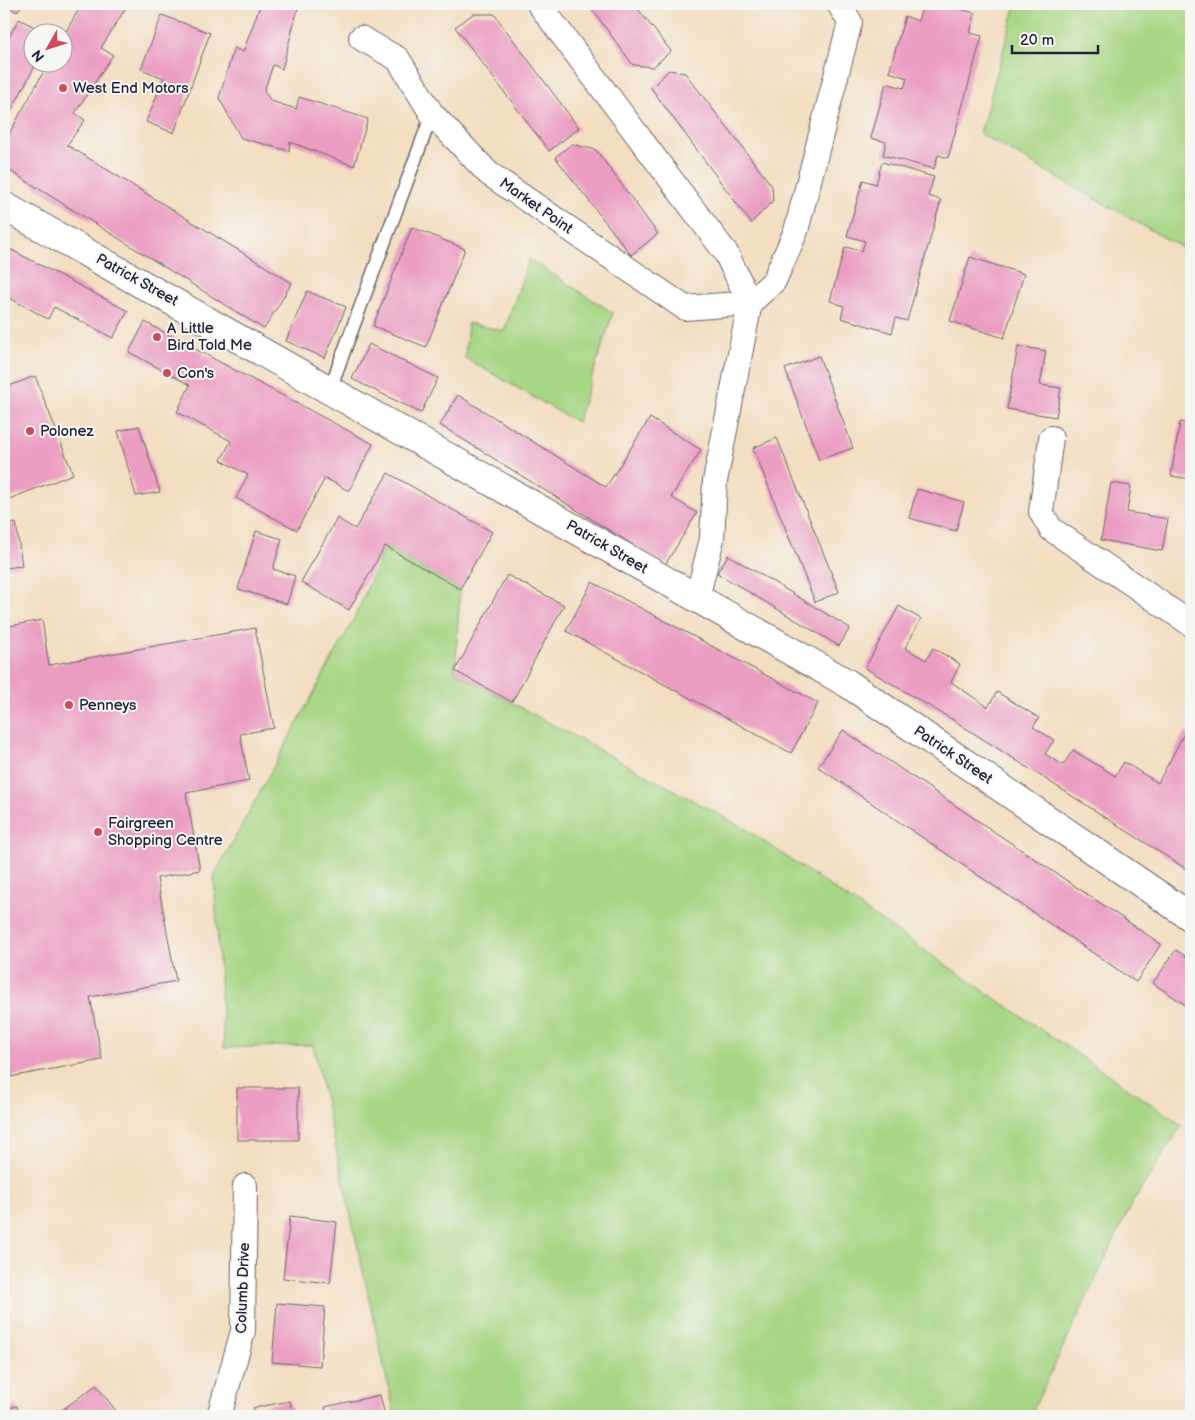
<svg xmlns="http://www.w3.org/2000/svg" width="1195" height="1420" font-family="'Balsamiq Sans',sans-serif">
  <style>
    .green { fill: #a7d684; stroke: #647c60 }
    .building { fill: #eb9dc2 }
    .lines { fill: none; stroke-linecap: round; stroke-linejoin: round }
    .service-casing { stroke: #6b646a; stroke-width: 15 }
    .minor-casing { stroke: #6b646a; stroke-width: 26 }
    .secondary-casing { stroke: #6b646a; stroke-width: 30 }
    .service { stroke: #fff; stroke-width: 12 }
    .minor { stroke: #fff; stroke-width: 24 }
    .secondary { stroke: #fff; stroke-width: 28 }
    .poi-dot { fill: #d1495b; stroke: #f6f6f2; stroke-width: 2 }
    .labels { text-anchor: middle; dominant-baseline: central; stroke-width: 4; stroke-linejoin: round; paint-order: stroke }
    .poi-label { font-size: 15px; fill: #22223b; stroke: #f6f6f2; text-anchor: start }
    .street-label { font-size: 15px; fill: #22223b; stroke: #f6f6f2 }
  </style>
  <rect width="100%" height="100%" fill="#f6f6f2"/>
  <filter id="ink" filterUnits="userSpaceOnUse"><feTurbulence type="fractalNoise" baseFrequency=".02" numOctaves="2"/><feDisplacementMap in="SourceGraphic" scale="10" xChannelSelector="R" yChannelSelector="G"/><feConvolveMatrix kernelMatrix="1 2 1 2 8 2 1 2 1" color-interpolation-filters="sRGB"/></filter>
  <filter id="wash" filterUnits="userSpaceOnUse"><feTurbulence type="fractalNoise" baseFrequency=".0096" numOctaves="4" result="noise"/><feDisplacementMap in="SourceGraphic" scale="20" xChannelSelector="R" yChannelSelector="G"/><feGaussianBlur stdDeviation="1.12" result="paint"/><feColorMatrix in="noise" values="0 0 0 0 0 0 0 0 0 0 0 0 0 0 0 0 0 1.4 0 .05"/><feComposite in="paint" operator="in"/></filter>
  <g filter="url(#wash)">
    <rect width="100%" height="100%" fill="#f3dec1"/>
    <path class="green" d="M1016 4H1191V244L1188 251 980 134Z
      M529 259 613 313 577 422 465 358 468 323 504 331Z
      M385 546 460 589 455 672 744 828 1182 1125 1132 1203 1030 1416H395L313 1045 224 1048 214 876 354 619Z"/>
    <g id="blocks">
      <path class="building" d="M4 4H22L17 12Z
        M82 4H128L101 48 113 55 75 113 85 120 67 145 292 283 264 329 4 167V143L49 62H62V38Z
        M256 4H299L282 69 273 65 264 91 271 101 296 109 299 97 368 119 354 166 290 142 289 151 241 138 219 98 234 48 243 52 260 6Z
        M588 4H634L671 51 653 67 633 65Z
        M923 4H941L975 13 970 33 982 36 948 158 938 155 934 169 883 155 886 142 871 138 886 83 904 88 907 78 889 72 905 16 918 21Z
        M473 14H494L579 128 549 151 455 27Z
        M162 15 210 33 174 133 146 122 164 78 141 69Z
        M19 19 44 32H32V62H37L4 124V46Z
        M669 70 685 73 772 186 773 201 751 223 651 88Z
        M572 144 596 150 658 234 631 255 555 157Z
        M882 162 934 177 928 196 941 200 907 321 896 318 892 333 841 318 844 306 830 301 845 247 862 251 865 241 847 236 863 180 876 184Z
        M412 227 465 249 426 347 373 326Z
        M4 246 128 311 113 338 54 307 48 319 4 295Z
        M970 257 1024 274 1004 338 950 321Z
        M307 291 346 307 325 358 286 341Z
        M145 322 373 444 349 491 325 478 297 530 236 498 248 475 221 460 231 441 177 412 190 385 129 352Z
        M369 344 438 378 421 413 352 379Z
        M1018 346 1046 351 1040 385 1061 388 1056 417 1007 409Z
        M819 356 853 448 819 460 785 369Z
        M35 376 73 474 4 501V388Z
        M458 395 606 487 650 418 701 450 671 497 697 513 665 565 440 425Z
        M1180 422 1191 424V479L1171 476Z
        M139 426 160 492 136 496 118 431Z
        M777 438 839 592 815 602 753 448Z
        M388 473 492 532 460 589 385 546 349 610 301 582 337 518 355 529Z
        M1111 483 1131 486 1127 512 1168 519 1162 551 1101 540Z
        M917 489 964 502 956 531 909 518Z
        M16 523 22 566 4 568V525Z
        M256 531 282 539 273 569 295 576 287 604 238 589Z
        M728 555 850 628 839 646 717 573Z
        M507 575 564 605 512 702 455 671Z
        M592 582 818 703 791 753 566 631Z
        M899 606 921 619 905 648 926 660 933 648 960 664 951 682 988 707 997 692 1039 718 1033 727 1054 740 1045 754 1063 765 1073 750 1115 776 1124 762 1158 783 1185 732 1191 735V872L953 720 865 668Z
        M42 620 49 665 255 628 274 728 240 734 249 781 186 793 200 870 157 878 176 981 90 997 102 1060 4 1078V627Z
        M843 730 1161 944 1136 982 818 767Z
        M1176 950 1191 960V1009L1153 983Z
        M237 1088H298V1140H237Z
        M290 1216 337 1222 330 1283 283 1278Z
        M277 1303 325 1307 320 1366 272 1362Z
        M96 1385 120 1416H54Z
        M380 1395 385 1416H327L325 1407Z
        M290 1401 293 1416H255L253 1408Z
        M17 1406 20 1416H4V1409Z"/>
    </g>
  </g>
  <g filter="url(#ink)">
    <use href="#blocks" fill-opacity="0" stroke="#6b646a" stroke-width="1"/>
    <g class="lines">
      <defs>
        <path id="service" d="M330 389 432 114"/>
        <path id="minor" d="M539 4 726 253 750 303
          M361 38 398 59 432 114 488 173 685 308 750 303
          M1051 438 1041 512 1051 529 1191 624
          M697 598 712 539 715 481 750 303 774 281 796 231 850 22 839 4
          M219 1416 243 1331 245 1186"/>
        <path id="secondary" d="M4 206 847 683 1191 917"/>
      </defs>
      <use href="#service" class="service-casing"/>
      <use href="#minor" class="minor-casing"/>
      <use href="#secondary" class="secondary-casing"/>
      <use href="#service" class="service"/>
      <use href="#minor" class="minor"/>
      <use href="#secondary" class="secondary"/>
    </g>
  </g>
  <g class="poi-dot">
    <circle cx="63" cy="88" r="5"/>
    <circle cx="157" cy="337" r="5"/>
    <circle cx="167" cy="373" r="5"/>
    <circle cx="30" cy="431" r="5"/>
    <circle cx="69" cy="705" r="5"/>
    <circle cx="98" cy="832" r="5"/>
  </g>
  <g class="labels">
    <g class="poi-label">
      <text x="73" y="88">West End Motors</text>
      <text x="167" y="328">A Little<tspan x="167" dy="17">Bird Told Me</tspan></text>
      <text x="177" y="373">Con's</text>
      <text x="40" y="431">Polonez</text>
      <text x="79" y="705">Penneys</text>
      <text x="108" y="823">Fairgreen<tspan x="108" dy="17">Shopping Centre</tspan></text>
    </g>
    <g class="street-label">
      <text transform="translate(536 206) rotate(35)">Market Point</text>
      <text transform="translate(137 280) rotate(29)">Patrick Street</text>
      <text transform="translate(607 547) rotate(30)">Patrick Street</text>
      <text transform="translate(953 755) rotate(34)">Patrick Street</text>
      <text transform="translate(243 1288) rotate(-88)">Columb Drive</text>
    </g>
  </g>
  <rect width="1195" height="1420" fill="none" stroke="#f6f6f2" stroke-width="20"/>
  <g transform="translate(48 48) rotate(231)"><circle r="24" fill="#f6f6f2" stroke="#a1a1a9"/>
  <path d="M0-4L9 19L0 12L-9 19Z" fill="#d1495b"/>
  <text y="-8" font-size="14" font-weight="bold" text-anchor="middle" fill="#22223b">N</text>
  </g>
  <path d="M1012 45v8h86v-8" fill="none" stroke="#22223b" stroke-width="2.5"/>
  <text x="1020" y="45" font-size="15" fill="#22223b" stroke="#f6f6f2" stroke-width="4" paint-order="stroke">20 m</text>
</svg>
